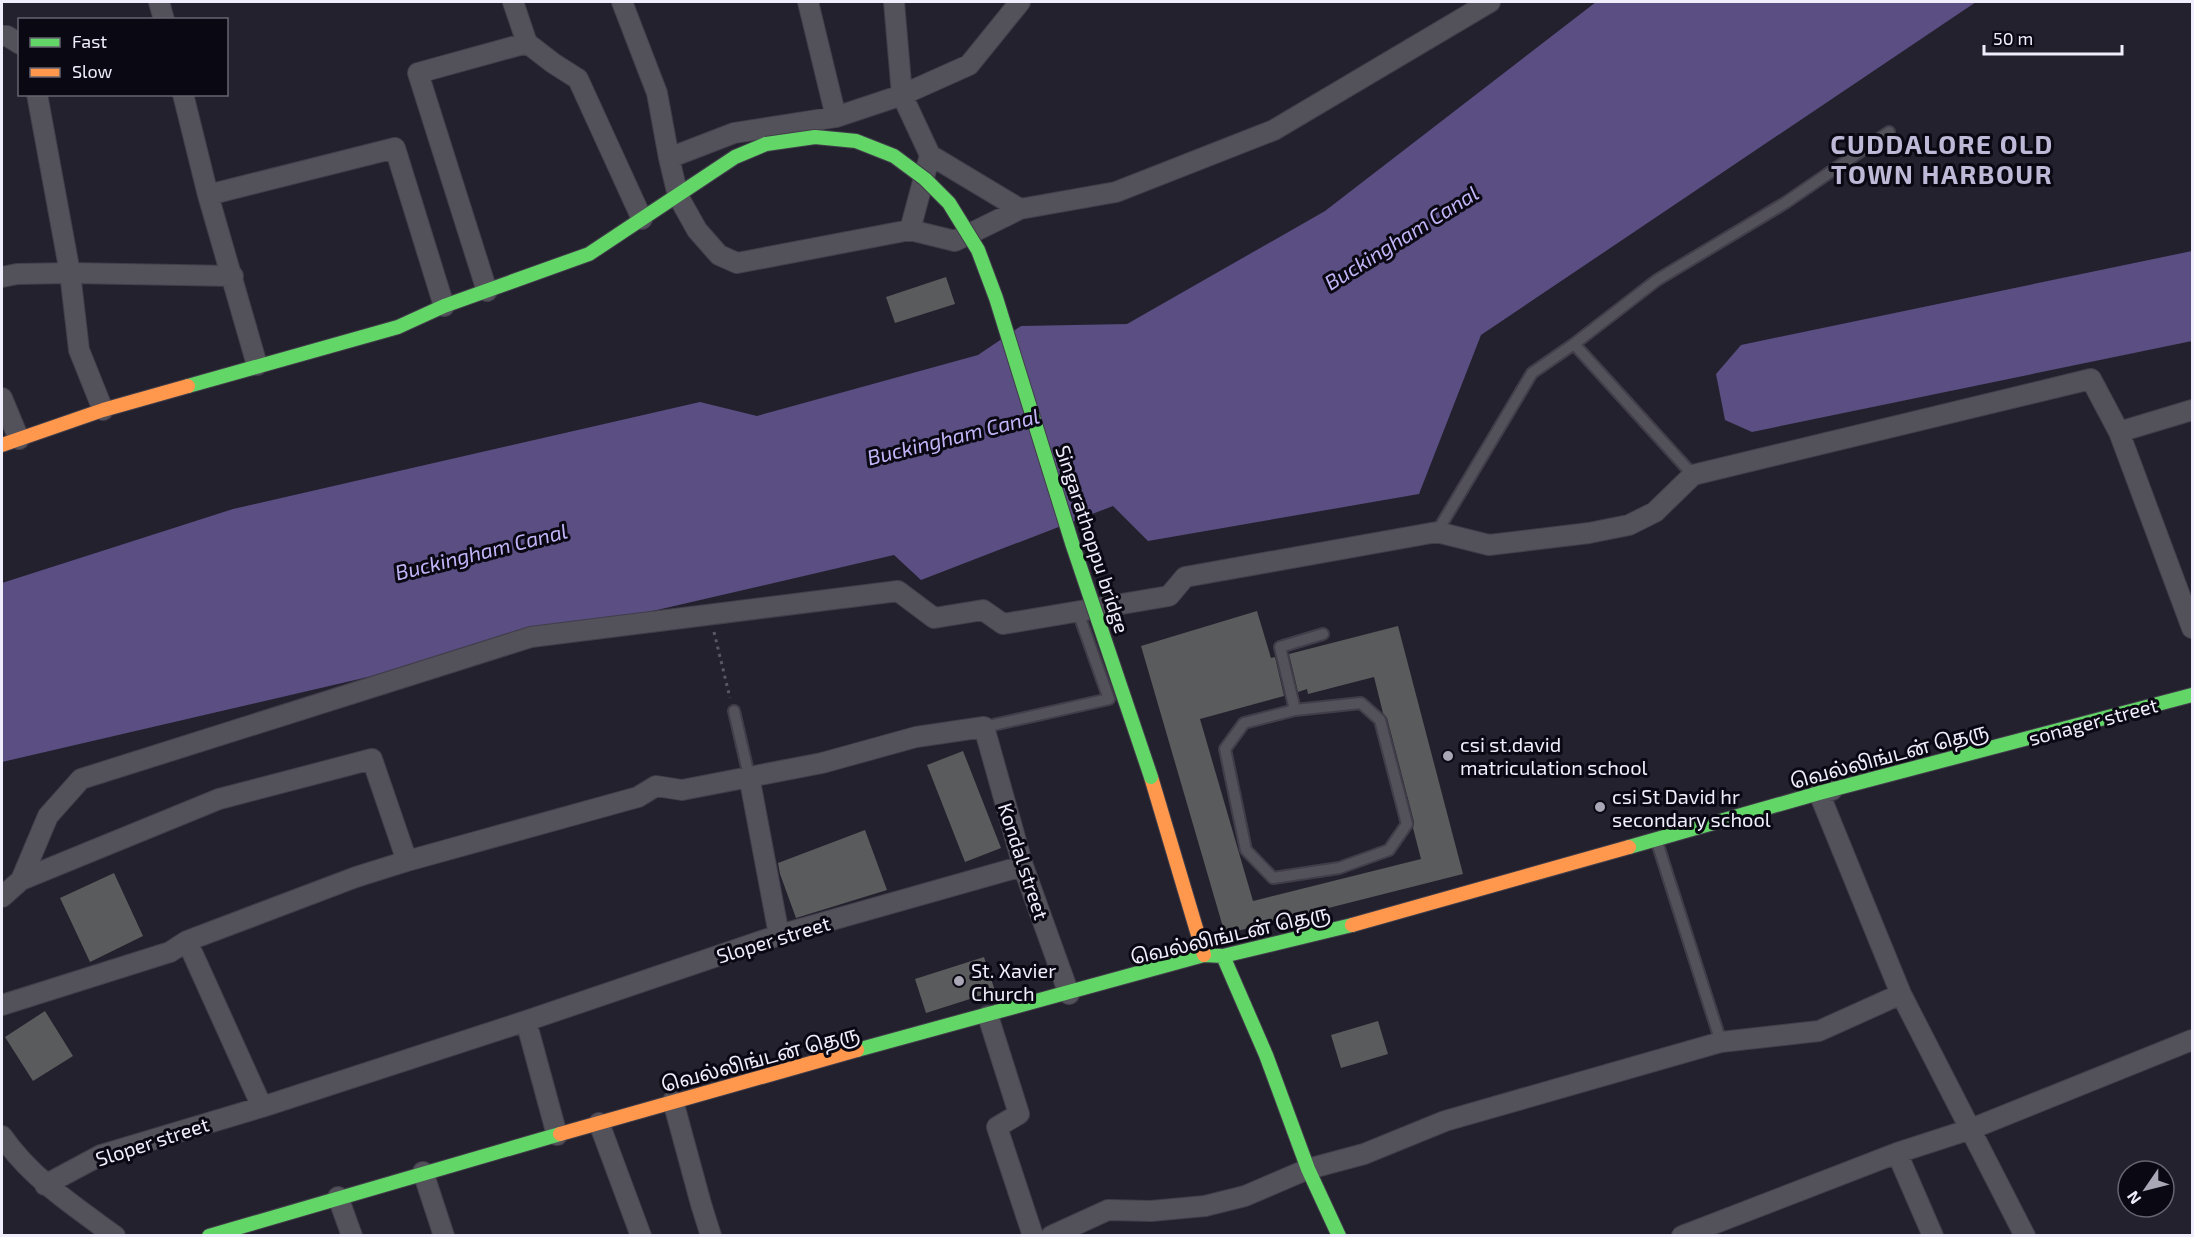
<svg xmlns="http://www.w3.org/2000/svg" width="2194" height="1237" font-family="'Exo 2','Noto Sans Tamil',sans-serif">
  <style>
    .water { fill: #5a4e82 }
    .building { fill: #595b5c }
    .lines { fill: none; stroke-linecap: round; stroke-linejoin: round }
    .lane-casing { stroke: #413e4a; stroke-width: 14 }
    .street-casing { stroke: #413e4a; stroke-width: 22 }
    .fast-casing { stroke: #413e4a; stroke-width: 16 }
    .slow-casing { stroke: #413e4a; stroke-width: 16 }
    .path { stroke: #5b5863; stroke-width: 3; stroke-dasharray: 3 4.5; stroke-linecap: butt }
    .lane { stroke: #53515a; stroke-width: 10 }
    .street { stroke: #53515a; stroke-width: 20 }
    .fast { stroke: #63d668; stroke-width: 14 }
    .slow { stroke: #ff974d; stroke-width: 14 }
    .fast-bridge-casing { stroke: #413e4a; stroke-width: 16; stroke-linecap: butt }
    .fast-bridge { stroke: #63d668; stroke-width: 14 }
    .poi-dot { fill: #a9a6b5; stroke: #0a0812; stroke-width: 2 }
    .labels { text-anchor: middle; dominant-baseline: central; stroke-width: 6; stroke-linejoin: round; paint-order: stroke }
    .street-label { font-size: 20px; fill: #f0edfd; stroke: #0a0812 }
    .poi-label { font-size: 20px; fill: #f0edfd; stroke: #0a0812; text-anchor: start }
    .water-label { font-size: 21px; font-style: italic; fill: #c2b5f8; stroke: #0a0812 }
    .district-label { font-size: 26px; font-weight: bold; letter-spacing: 1.5px; fill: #bfb9d8; stroke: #0a0812 }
  </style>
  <rect width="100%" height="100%" fill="#24212e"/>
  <path class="water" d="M1596 2H1976L1481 335 1419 494 1148 541 1113 506 921 580 894 555 2 762V583L233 509 700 402 757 416 978 355 1021 326 1127 324 1325 211Z
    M2192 251V341L1752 432 1725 420 1716 374 1741 345Z"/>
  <path class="building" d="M946 277 955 304 895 323 886 297Z
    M1257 611 1271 658 1275 657 1284 696 1200 719 1253 901 1421 859 1413 828 1414 822 1387 718 1383 713 1374 677 1308 694 1307 689 1298 692 1289 654 1398 626 1463 874 1225 934 1141 646Z
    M963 751 1001 848 965 862 927 765Z
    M865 830 887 890 796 918 780 874 778 863Z
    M114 873 143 936 90 962 60 898Z
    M984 957 995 991 926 1013 915 979Z
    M45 1011 73 1056 33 1081 5 1037Z
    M1378 1021 1388 1054 1341 1068 1331 1035Z"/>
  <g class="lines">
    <defs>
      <path id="lane" d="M1574 344 1693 475
        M1437 532 1532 373 1574 344 1657 280 1785 203 1889 132
        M1295 710 1244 723 1225 749 1246 850 1273 878 1339 868 1389 850 1407 824 1380 720 1361 703 1295 710 1280 647 1323 634
        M734 711 749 776
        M984 727 1109 699 1078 612
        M1656 839 1721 1042"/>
      <path id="street" d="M159 2 164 20
        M622 2 657 93 669 158 734 133 836 117 902 95 969 65 1020 2
        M808 2 836 117
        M2 36H7L20 44
        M527 43 553 63 578 79 642 219
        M37 94 70 273 79 350 103 410
        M183 94 208 195 257 365
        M930 155 1020 209 1116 192 1274 130 1490 2
        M669 158 678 196 697 230 719 255 737 263 910 230 930 155 902 95 894 2
        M208 195 395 148 444 306
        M910 230 955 241 1020 209
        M2 277 17 274 70 273 233 276
        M487 291 418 73 527 43 513 2
        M2 398 19 439
        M2119 432 2192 628
        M749 776 779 935
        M1832 790 1819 793 1901 994 2025 1236
        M21 880 219 799 372 759 407 861
        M2 897 21 880 48 816 81 779 531 637 898 591 934 618 983 610 1003 624 1169 596 1185 577 1437 532 1489 545 1589 533 1629 525 1655 512 1693 475 2091 379 2119 432 2192 410
        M187 941 262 1107
        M2 1005 170 952 187 941 356 877 407 861 638 797 656 786 682 790 822 763 916 737 984 727 1023 866 1069 994
        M988 1016 1019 1114 997 1127 1033 1236
        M526 1021 557 1135
        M673 1101 701 1204 711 1236
        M599 1123 641 1236
        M2 1136C31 1178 74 1206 115 1236
        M1897 1153 1933 1236
        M423 1172 444 1236
        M45 1185 101 1155 262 1107 526 1021 779 935 1023 866
        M338 1197 352 1236
        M1051 1236 1108 1210 1151 1211 1205 1206 1245 1196 1308 1169 1364 1154 1445 1121 1721 1042 1819 1031 1901 994
        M1682 1236 1897 1153 1971 1129 2192 1040"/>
      <path id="fast" d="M188 386 398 327 444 306 589 254 735 157 766 144
        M1629 847 1819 793 2192 695
        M1223 956 1266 1055 1308 1169 1339 1236
        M857 1050 1204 955 1223 956 1352 925
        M209 1236 560 1134"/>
      <path id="slow" d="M2 445 103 410 188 386
        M1151 777 1204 955
        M1352 925 1629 847
        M560 1134 857 1050"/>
    </defs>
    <use href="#lane" class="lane-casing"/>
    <use href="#street" class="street-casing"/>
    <use href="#fast" class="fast-casing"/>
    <use href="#slow" class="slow-casing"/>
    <path class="path" d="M714 632 730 698"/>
    <use href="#lane" class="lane"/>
    <use href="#street" class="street"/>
    <use href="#fast" class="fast"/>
    <use href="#slow" class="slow"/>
    <defs>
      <path id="fast-bridge" d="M766 144 815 137 856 141 894 156 925 179 949 203 978 250 996 298 1072 543 1151 777"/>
    </defs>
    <use href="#fast-bridge" class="fast-bridge-casing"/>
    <use href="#fast-bridge" class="fast-bridge"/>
  </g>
  <g class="poi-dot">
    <circle cx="1448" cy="756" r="6"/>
    <circle cx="1600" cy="807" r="6"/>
    <circle cx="959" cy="981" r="6"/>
  </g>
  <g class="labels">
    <g class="street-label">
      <text transform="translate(1093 539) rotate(72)">Singarathoppu bridge</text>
      <text transform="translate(2093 721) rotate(-15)">sonager street</text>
      <text transform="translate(1889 755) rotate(-15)">வெல்லிங்டன் தெரு</text>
      <text transform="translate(1024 861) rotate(72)">Kondal street</text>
      <text transform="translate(1230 934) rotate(-13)">வெல்லிங்டன் தெரு</text>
      <text transform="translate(773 939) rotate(-17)">Sloper street</text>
      <text transform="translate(760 1058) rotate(-15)">வெல்லிங்டன் தெரு</text>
      <text transform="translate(152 1141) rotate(-18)">Sloper street</text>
    </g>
    <g class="poi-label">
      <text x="1460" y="744">csi st.david<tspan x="1460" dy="23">matriculation school</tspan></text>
      <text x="1612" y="796">csi St David hr<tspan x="1612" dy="23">secondary school</tspan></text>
      <text x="971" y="970">St. Xavier<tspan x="971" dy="23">Church</tspan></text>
    </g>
    <g class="water-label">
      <text transform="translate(1401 237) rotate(-32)">Buckingham Canal</text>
      <text transform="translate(953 436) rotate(-14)">Buckingham Canal</text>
      <text transform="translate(481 551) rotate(-14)">Buckingham Canal</text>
    </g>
    <g class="district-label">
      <text x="1942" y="143">CUDDALORE OLD<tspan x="1942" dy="30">TOWN HARBOUR</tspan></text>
    </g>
  </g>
  <rect width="2194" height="1237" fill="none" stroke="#f0edfd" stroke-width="6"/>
  <rect x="18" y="18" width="210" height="78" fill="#0a0812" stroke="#666470" stroke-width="1.5"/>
  <rect x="30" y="38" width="30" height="9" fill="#63d668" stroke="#666470" stroke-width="1.5"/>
  <text x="72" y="48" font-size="18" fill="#f0edfd">Fast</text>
  <rect x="30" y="68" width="30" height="9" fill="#ff974d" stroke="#666470" stroke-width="1.5"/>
  <text x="72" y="78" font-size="18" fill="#f0edfd">Slow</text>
  <g transform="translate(2146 1189) rotate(235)"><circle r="28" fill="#0a0812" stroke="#666470" stroke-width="1.5"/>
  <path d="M0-4.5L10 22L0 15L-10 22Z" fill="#a9a6b5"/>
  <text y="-9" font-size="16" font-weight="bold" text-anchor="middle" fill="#f0edfd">N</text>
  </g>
  <path d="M1984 45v9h138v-9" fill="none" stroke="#f0edfd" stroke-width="3"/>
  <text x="1993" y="45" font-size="18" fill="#f0edfd" stroke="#0a0812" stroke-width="4.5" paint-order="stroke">50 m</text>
</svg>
